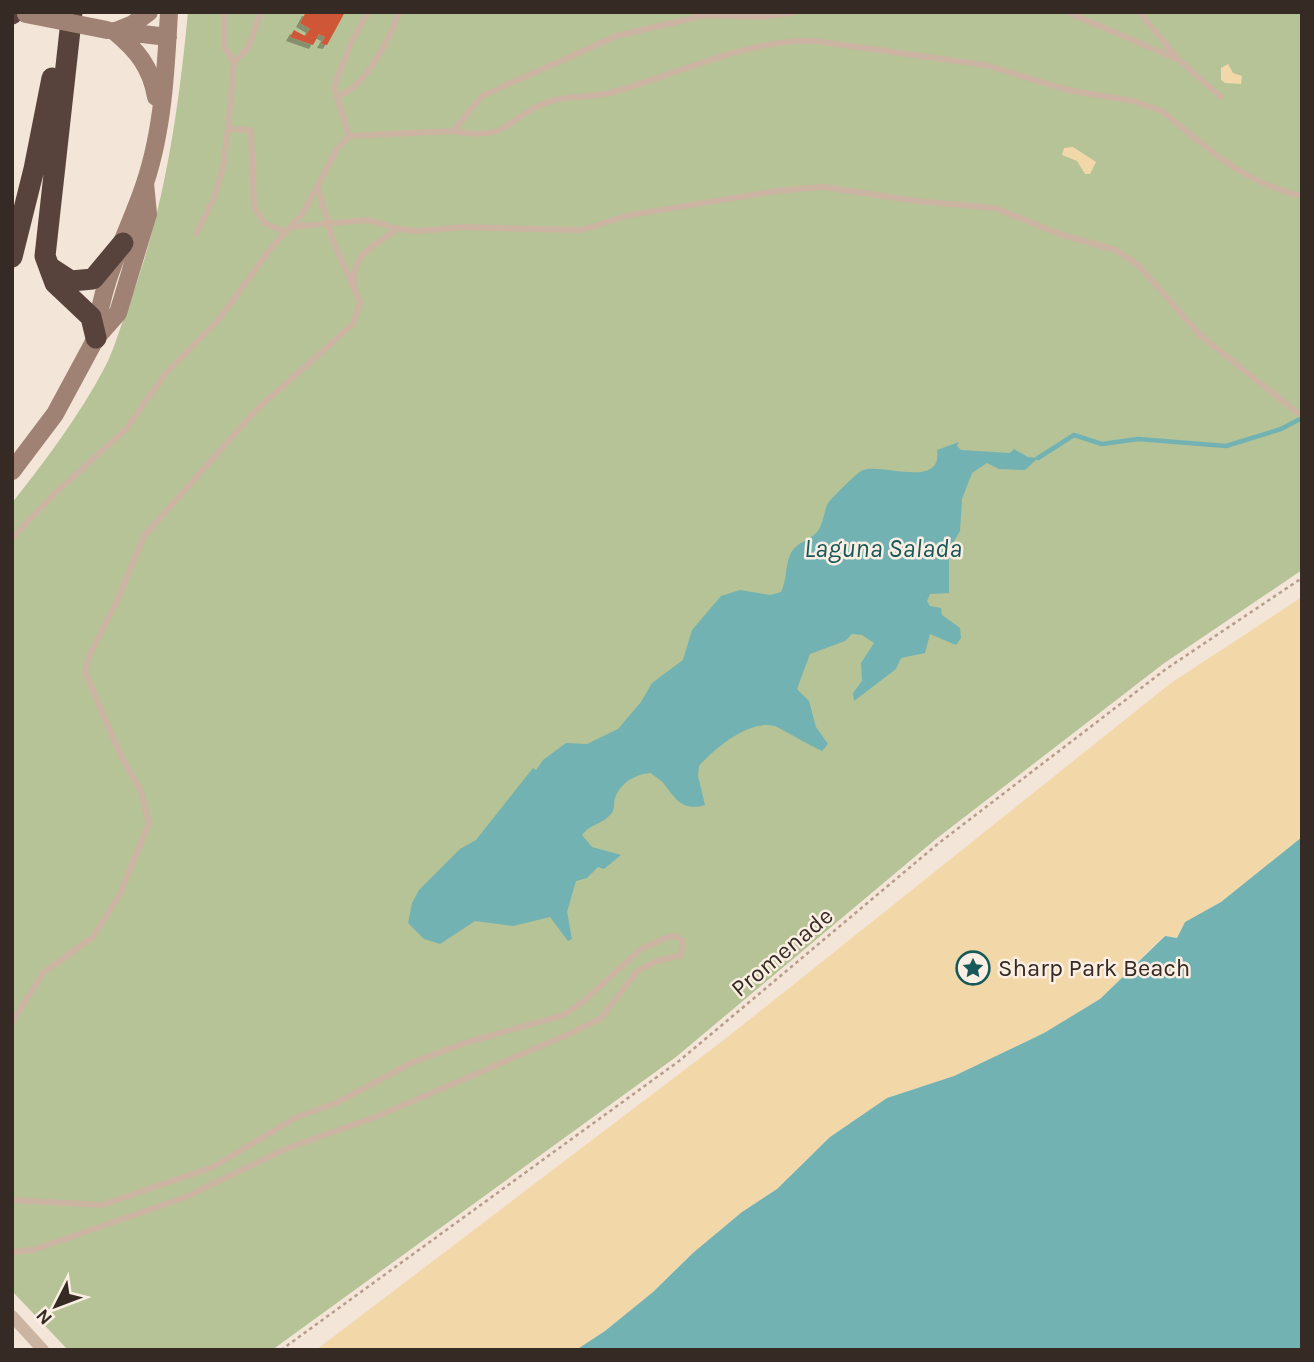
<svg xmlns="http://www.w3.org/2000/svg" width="1314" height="1362" font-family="Karla,sans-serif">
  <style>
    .green { fill: #b5c396 }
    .sand { fill: #f2d7a9 }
    .water { fill: #73b2b2 }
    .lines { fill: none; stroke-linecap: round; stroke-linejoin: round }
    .stream { stroke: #73b2b2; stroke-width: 4.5 }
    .building { fill: #d05737; filter: url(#shadow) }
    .path { stroke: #b89d8c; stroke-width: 2.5; stroke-dasharray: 3.5 3.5; stroke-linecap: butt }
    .lane { stroke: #ccb4a2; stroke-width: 6 }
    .street { stroke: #ccb4a2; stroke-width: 12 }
    .secondary { stroke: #9f8273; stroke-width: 18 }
    .highway { stroke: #57433b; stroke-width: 21 }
    .secondary-bridge { stroke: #9f8273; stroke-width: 18 }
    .labels { text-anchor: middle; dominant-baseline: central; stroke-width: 5; stroke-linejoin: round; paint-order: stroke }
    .street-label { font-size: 24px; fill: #362a25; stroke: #fbefe3 }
    .poi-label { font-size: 24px; fill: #362a25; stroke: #fbefe3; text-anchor: start }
    .water-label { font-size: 26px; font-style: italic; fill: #17585a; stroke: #fbefe3 }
  </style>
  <defs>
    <filter id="shadow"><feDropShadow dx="-4" dy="4" stdDeviation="0" flood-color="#0004"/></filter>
  </defs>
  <rect width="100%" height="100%" fill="#f3e5d7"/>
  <path class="green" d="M188 12H1302V570L1163 664 936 839 676 1057 272 1350H68L12 1291V503C46 460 79 416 105 367 113 352 118 334 124 318 163 219 178 117 188 12Z"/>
  <path class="sand" d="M1228 64 1233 73 1242 76 1241 84 1225 83 1221 80V68Z
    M1073 147 1096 162 1090 174H1085L1077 161 1062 155 1064 148Z
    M1302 597V837L1221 902 1185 922 1177 938 1164 936 1100 999 1044 1033 954 1076 887 1098 830 1137 777 1189 742 1212 694 1252 653 1292 605 1331 576 1350H316L729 1036 1171 683Z"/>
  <path class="water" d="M959 442 957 446 961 450 1010 453 1014 449 1028 457 1038 458 1025 470 999 469 987 463 972 473 962 499 960 531 949 550V593L930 594 927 601 930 606 941 608 942 615 960 628 961 638 956 645 930 634 925 653 901 658 896 669 854 701 853 693 862 681 861 663 874 643 862 635 852 634 845 641 810 654 797 689 809 701 816 727 828 744 822 751C807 744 792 735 779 728 753 715 714 749 699 766L698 776 705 805C682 812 675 798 664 784 661 780 654 776 651 773 634 774 620 784 615 798 613 804 616 808 611 814 602 825 591 823 582 835L592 847 621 855 604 869 598 867 587 878 576 881 567 912 572 939 568 941 550 917 513 926 475 921 440 944 424 939 408 923 412 903 419 890 460 849 476 840 533 768 536 770 543 760 566 743 587 744 618 729 641 702 652 683 683 660 692 630 721 596 740 590 770 595 781 592C787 580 785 567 790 555 795 542 810 541 818 531 823 523 824 513 827 505 828 501 855 475 861 471 878 461 943 491 937 450Z
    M1302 837V1350H576L605 1331 653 1292 694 1252 742 1212 777 1189 830 1137 887 1098 954 1076 1044 1033 1100 999 1165 936 1177 938 1185 922 1221 902Z"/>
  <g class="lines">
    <path class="stream" d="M1038 458 1074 435 1102 444 1138 439 1226 446 1281 429 1302 418"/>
  </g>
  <path class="building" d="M306 12H345L327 45 321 44 325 37 319 34 313 45 290 37 294 30 305 36 310 29 300 23Z"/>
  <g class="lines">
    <path class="path" d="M281 1350 679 1061 939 843 1166 669 1302 578"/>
    <path class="lane" d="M368 12 350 45 334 87 349 136 453 131 482 96 616 36 706 15 762 17 796 12
      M1067 12 1179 60
      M1139 12 1179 60 1221 97
      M234 62 248 48 261 12
      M336 96C364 91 390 38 399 12
      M228 129 251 130 254 207 264 223 286 232
      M453 131C515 142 504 116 551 101 571 95 593 98 614 92 674 75 752 38 815 41L985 65 1068 90 1133 101 1162 111C1207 148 1243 183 1302 196
      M290 227 369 220 397 229 419 231 464 227 581 230 630 215 776 191 823 187 917 201 995 208 1062 235 1116 250 1139 266 1201 336 1299 414
      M196 234 213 200 223 167 228 129 234 62 225 48V12
      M355 284C350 254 376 245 397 229
      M12 538 52 496 126 429 165 374 220 318 271 248 303 213 337 149 349 136
      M12 1022 43 973 93 937 120 894 149 823 141 791 121 756 85 672 89 656 116 603 144 536 256 410 353 324 360 302 333 241 317 186
      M12 1200 102 1205 213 1167 295 1118 336 1103 413 1062 468 1042 564 1015 585 1000 641 949 668 937 676 936 683 941 681 955 657 961 637 971 601 1018 571 1033 378 1116 285 1149 186 1197 33 1250 12 1252"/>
    <path class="street" d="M12 1316 43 1350"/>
    <path class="secondary" d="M118 30 133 24 149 12
      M114 31C137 50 151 67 156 97
      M116 31 168 37
      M97 331C101 279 129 232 145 183 163 130 166 68 169 12
      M12 471 55 414 96 338 118 313 148 214 145 183"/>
    <path class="highway" d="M72 12 45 256 55 283 91 317 96 338
      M12 14 13 12
      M12 257 34 169 52 78
      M51 268 71 281 93 279 123 243"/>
    <path class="secondary-bridge" d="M26 14 107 30"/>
  </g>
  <defs>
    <symbol id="sight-ring" viewBox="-11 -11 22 22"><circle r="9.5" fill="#fbefe3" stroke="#17585a" stroke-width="1.5"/><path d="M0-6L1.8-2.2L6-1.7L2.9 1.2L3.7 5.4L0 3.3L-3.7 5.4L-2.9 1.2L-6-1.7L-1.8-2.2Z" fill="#17585a"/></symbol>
  </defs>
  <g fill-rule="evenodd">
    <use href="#sight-ring" x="954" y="949" width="38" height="38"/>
  </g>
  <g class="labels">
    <g class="street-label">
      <text transform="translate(782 952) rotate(-40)">Promenade</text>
    </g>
    <g class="poi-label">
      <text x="998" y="968">Sharp Park Beach</text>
    </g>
    <g class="water-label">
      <text x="883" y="548">Laguna Salada</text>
    </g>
  </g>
  <rect width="1314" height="1362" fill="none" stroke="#362a25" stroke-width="28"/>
  <g transform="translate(56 1306) rotate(228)" stroke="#fbefe3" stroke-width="5" paint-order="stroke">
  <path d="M0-5L12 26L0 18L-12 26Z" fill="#362a25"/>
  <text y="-10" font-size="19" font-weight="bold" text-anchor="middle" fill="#362a25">N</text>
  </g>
</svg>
